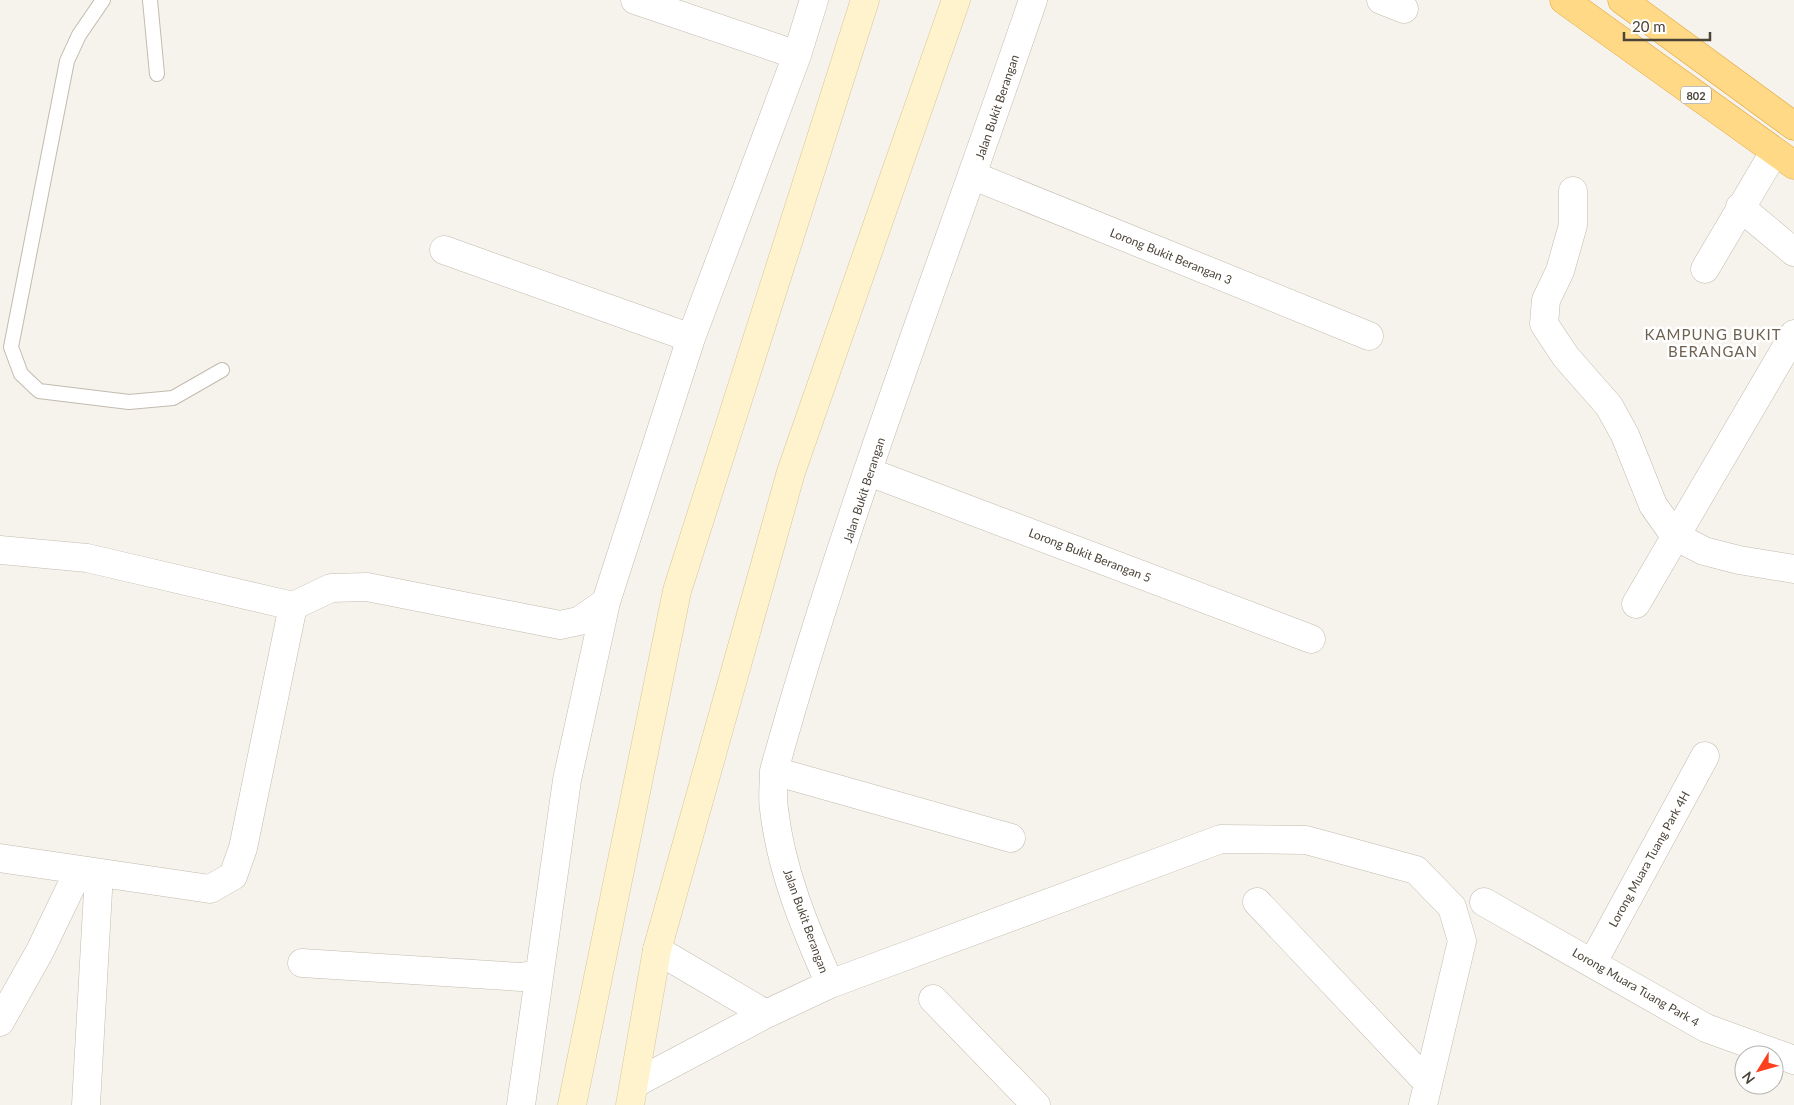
<svg xmlns="http://www.w3.org/2000/svg" width="1794" height="1105" font-family="Lato,sans-serif">
  <style>
    .lines { fill: none; stroke-linecap: round; stroke-linejoin: round }
    .service-casing { stroke: #c2bbae; stroke-width: 16 }
    .minor-casing { stroke: #c2bbae; stroke-width: 29 }
    .secondary-casing { stroke: #d6c79b; stroke-width: 29 }
    .trunk-casing { stroke: #e0a43c; stroke-width: 29 }
    .service { stroke: #fff; stroke-width: 14 }
    .minor { stroke: #fff; stroke-width: 28 }
    .secondary { stroke: #fff3cd; stroke-width: 28 }
    .trunk { stroke: #ffd985; stroke-width: 28 }
    .labels { text-anchor: middle; dominant-baseline: central; stroke-width: 5; stroke-linejoin: round; paint-order: stroke }
    .shield { fill: #fff; stroke: #817c74; stroke-width: 1 }
    .shield-label { font-size: 11px; font-weight: bold; fill: #4b4439 }
    .street-label { font-size: 12px; fill: #4b4439; stroke: #fff }
    .quarter-label { font-size: 15px; letter-spacing: 1px; fill: #6e6250; stroke: #fff }
  </style>
  <rect width="100%" height="100%" fill="#f6f3ec"/>
  <g class="lines">
    <defs>
      <path id="service" d="M103 0 79 35 67 61 11 347 21 374 39 391 129 402 173 398 222 370
        M150 0 157 74"/>
      <path id="minor" d="M635 0 797 55
        M1381 0 1404 9
        M974 176 1369 336
        M1573 191V225L1560 271 1546 300 1544 324 1566 357 1609 406 1625 435 1653 505 1675 536 1704 551 1739 560 1794 569
        M1740 207 1794 252
        M444 250 691 338
        M1705 269 1774 152
        M869 472 1311 639
        M0 550 87 558 293 606
        M1636 604 1794 334
        M774 771 1011 838
        M0 858 210 889 233 876 243 848 293 606 331 588 367 587 560 625 579 621 606 602
        M1257 902 1428 1083
        M1484 902 1706 1028 1794 1060
        M657 950 766 1014
        M1593 962 1705 756
        M302 963 521 977 538 974
        M830 984C805 928 781 871 774 809 772 797 774 783 774 771 846 510 946 256 1033 0
        M933 999 1036 1105
        M0 1022 40 951 79 870
        M634 1084 766 1014 830 984 1221 839 1306 840 1416 870 1452 907 1462 941 1423 1105
        M86 1105 99 873
        M521 1105 567 780 606 602 691 338 797 55 814 0"/>
      <path id="secondary" d="M572 1105 677 591 865 0
        M630 1105 657 950 791 472 956 0"/>
      <path id="trunk" d="M1564 0 1794 165
        M1622 0 1794 126"/>
    </defs>
    <use href="#service" class="service-casing"/>
    <use href="#minor" class="minor-casing"/>
    <use href="#secondary" class="secondary-casing"/>
    <use href="#trunk" class="trunk-casing"/>
    <use href="#service" class="service"/>
    <use href="#minor" class="minor"/>
    <use href="#secondary" class="secondary"/>
    <use href="#trunk" class="trunk"/>
  </g>
  <g class="labels">
    <rect class="shield" x="1681" y="86.5" width="30" height="17" rx="4"/>
    <g class="shield-label">
      <text x="1696" y="95">802</text>
    </g>
    <g class="street-label">
      <text transform="translate(997 107) rotate(-71)">Jalan Bukit Berangan</text>
      <text transform="translate(1171 256) rotate(22)">Lorong Bukit Berangan 3</text>
      <text transform="translate(864 490) rotate(-72)">Jalan Bukit Berangan</text>
      <text transform="translate(1090 555) rotate(21)">Lorong Bukit Berangan 5</text>
      <text transform="translate(1649 859) rotate(-61)">Lorong Muara Tuang Park 4H</text>
      <text transform="translate(806 921) rotate(70)">Jalan Bukit Berangan</text>
      <text transform="translate(1636 987) rotate(30)">Lorong Muara Tuang Park 4</text>
    </g>
    <g class="quarter-label">
      <text x="1713" y="334">KAMPUNG BUKIT<tspan x="1713" dy="17">BERANGAN</tspan></text>
    </g>
  </g>
  <g transform="translate(1759 1070) rotate(233)"><circle r="24" fill="#ffffff" stroke="#b7b4b0"/>
  <path d="M0-4L9 19L0 12L-9 19Z" fill="#fc3f1d"/>
  <text y="-8" font-size="14" font-weight="bold" text-anchor="middle" fill="#4b4439">N</text>
  </g>
  <path d="M1624 32v8h86v-8" fill="none" stroke="#4b4439" stroke-width="2.5"/>
  <text x="1632" y="32" font-size="15" fill="#4b4439" stroke="#ffffff" stroke-width="4" paint-order="stroke">20 m</text>
</svg>
